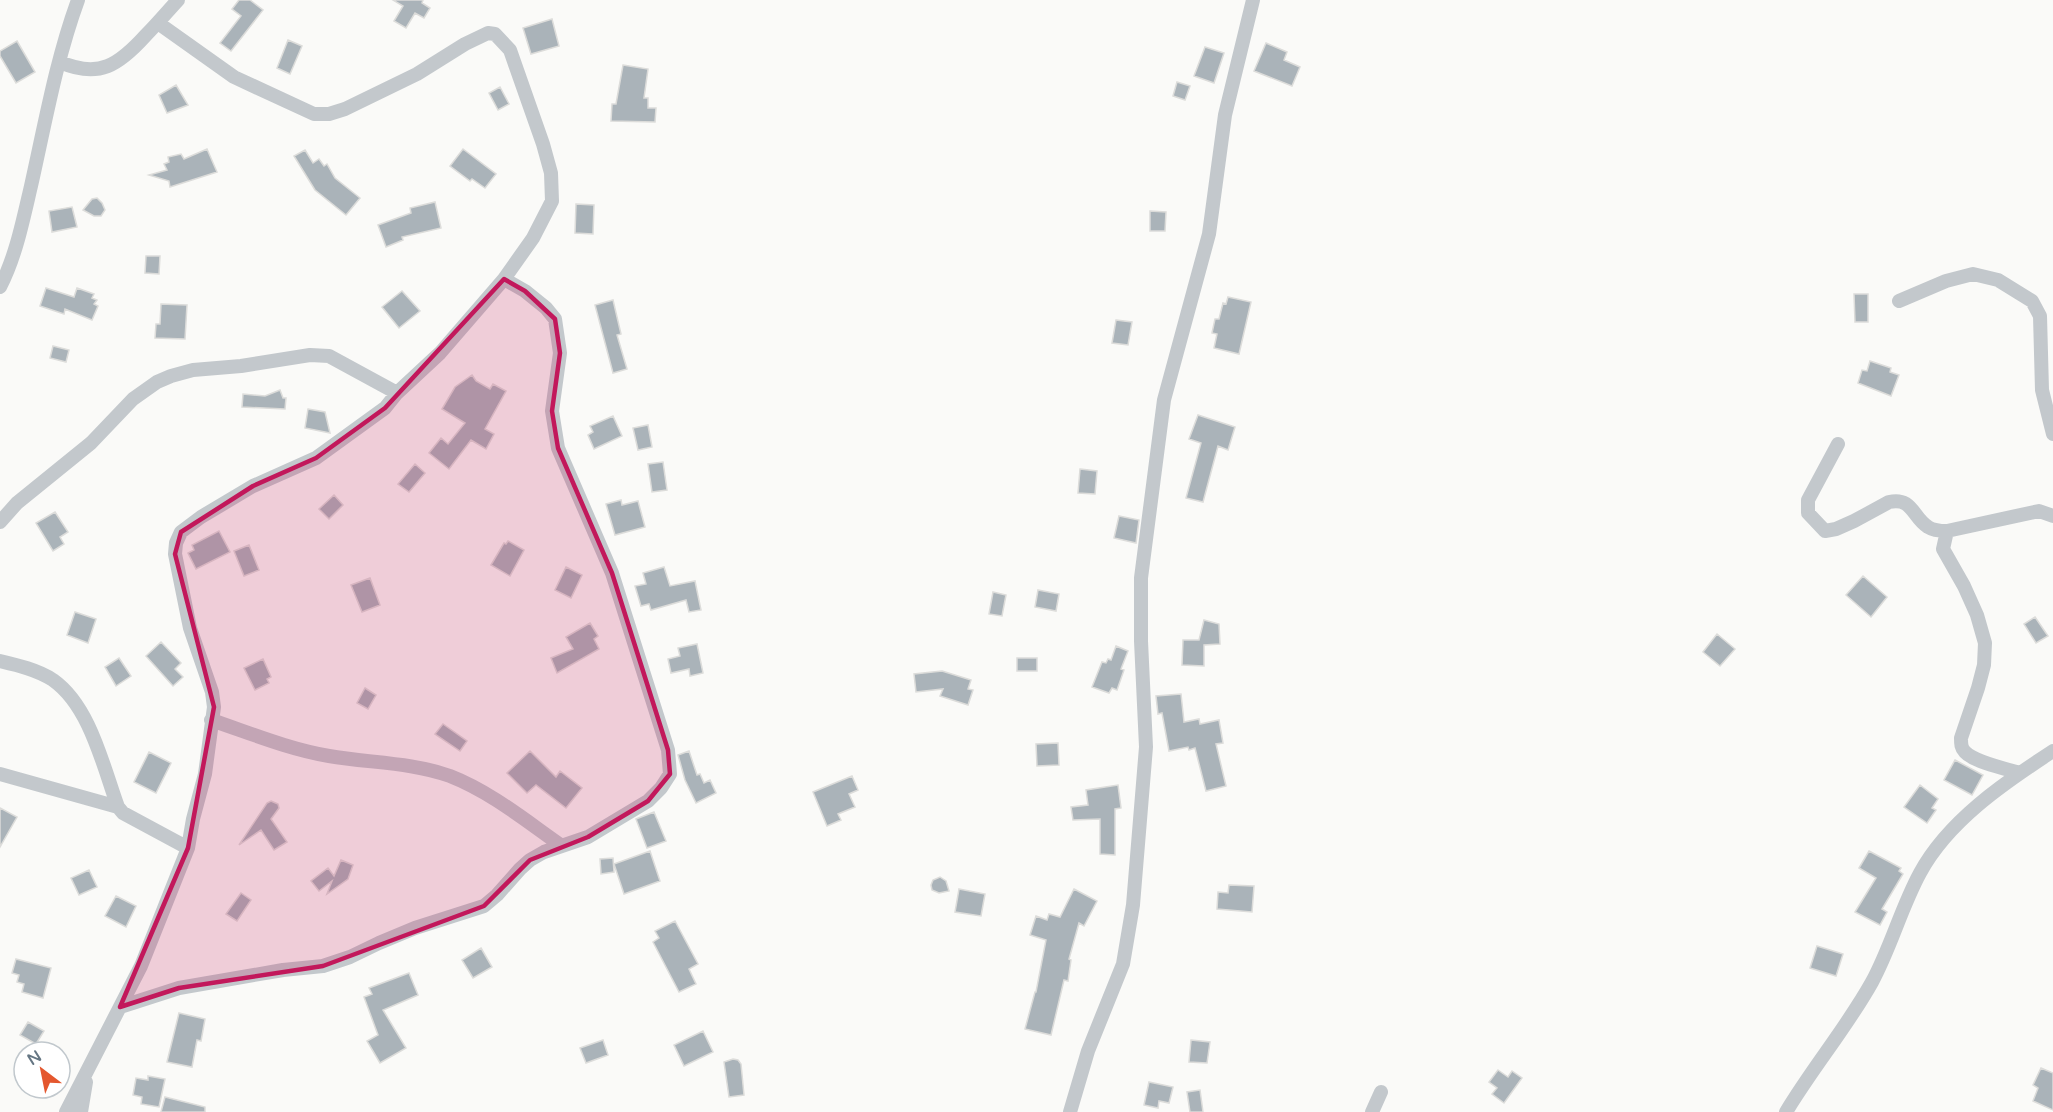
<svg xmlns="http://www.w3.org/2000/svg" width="2053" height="1112" font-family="'Varela Round',sans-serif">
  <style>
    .building { fill: #aab3b9; stroke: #dcdcda; stroke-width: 1.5 }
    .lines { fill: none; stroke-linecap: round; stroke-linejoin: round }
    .street { stroke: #c3c8cc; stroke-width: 14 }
    .marked { fill: #c2185b; fill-opacity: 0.2; stroke: #c2185b; stroke-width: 4.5; stroke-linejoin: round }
  </style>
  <rect width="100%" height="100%" fill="#fafaf8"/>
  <path class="building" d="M239 0H250L263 10 231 51 220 43 241 16 232 9Z
    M393 0H423L422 3 430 8 424 18 415 13 406 28 394 21 403 6Z
    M552 19 559 46 531 54 523 28Z
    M288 40 302 46 290 74 277 68Z
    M17 41 35 72 16 83 0 56V51Z
    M1266 43 1287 52 1284 60 1300 67 1292 86 1254 71Z
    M1205 47 1224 53 1214 83 1194 76Z
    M623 65 648 69 644 98H648V108H656L655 122 611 121 612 104H616Z
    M1177 82 1190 86 1185 100 1173 96Z
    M176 85 188 105 167 113 159 95Z
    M500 87 509 104 498 110 489 93Z
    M207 149 217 172 170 187 169 181 149 175 167 170 164 164 169 162 168 157 181 154 184 159Z
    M463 149 496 174 485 188 472 179 470 181 450 166Z
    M305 150 313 163 319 159 324 166 327 164 335 178 360 198 346 215 315 190 294 156Z
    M97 198 102 203 105 210 101 216H94L83 210 92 199Z
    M435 202 441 228 402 237 403 240 386 247 378 225 411 213 410 208Z
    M576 204 594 205 593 234 575 233Z
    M72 207 77 227 52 232 49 211Z
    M1150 211 1166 212 1165 231H1150Z
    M146 256H160L159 274 145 273Z
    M46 288 74 297 77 288 94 294 92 298 97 300 94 304 98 306 92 320 65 309 64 314 40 306Z
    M402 291 420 311 399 328 382 307Z
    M1854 294H1868V322H1855Z
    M1228 297 1251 302 1239 354 1214 348 1217 334 1212 333 1215 319H1219L1223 303 1226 304Z
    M613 300 621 334 617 335 627 369 613 373 595 305Z
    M161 304 187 305 185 339 155 338 156 324H160Z
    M1116 320 1132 322 1128 345 1112 343Z
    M53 346 69 350 66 362 50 358Z
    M1870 361 1891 368 1890 372 1899 375 1891 396 1858 383 1862 370 1867 371Z
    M472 375 476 381 490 389 493 384 506 391 485 429 494 434 486 449 471 440 449 469 429 453 441 438 448 444 465 423 442 409 455 387Z
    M280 390 283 398H286L285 409 242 407 243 394 265 396Z
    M308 409 325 412 330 433 305 428Z
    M1198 415 1235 427 1228 450 1218 446 1203 502 1186 498 1201 443 1189 439Z
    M613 416 622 436 594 449 588 435 593 432 590 426Z
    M648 425 652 447 638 450 633 428Z
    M663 462 667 490 652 492 648 464Z
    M415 464 425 473 409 492 398 484Z
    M1080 469 1097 471 1095 494 1078 493Z
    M334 495 343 505 329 519 319 509Z
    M621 500 622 505 638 501 645 527 615 535 606 504Z
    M55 512 68 532 60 537 64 544 53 551 36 523Z
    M1119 516 1139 520 1136 543 1114 538Z
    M219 531 230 552 196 569 188 553 194 550 192 545Z
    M508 541 524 550 510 576 491 565 504 543 506 544Z
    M249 545 259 570 244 576 234 551Z
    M566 567 582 575 571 598 555 590Z
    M664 567 670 586 695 581 701 610 689 612 686 600 651 610 649 604 641 606 635 586 646 584 643 573Z
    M1863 576 1887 597 1871 617 1846 595Z
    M370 578 380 605 362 612 351 585Z
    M1038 590 1059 594 1056 611 1035 607Z
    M993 592 1006 595 1002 616 989 614Z
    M75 612 96 619 88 643 67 635Z
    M2035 617 2048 636 2036 643 2024 624Z
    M1204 620 1219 624 1220 644 1204 645V666L1182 665 1183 640H1199Z
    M590 623 598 636 594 639 599 649 557 673 551 658 573 649 566 637Z
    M1717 634 1735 649 1720 666 1703 652Z
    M161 642 181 663 175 669 183 677 173 686 146 656Z
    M697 644 703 673 690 676 689 669 671 673 668 659 680 656 678 648Z
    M1116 646 1128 651 1121 669 1124 670 1117 690 1112 688 1109 693 1092 687 1102 662 1106 663 1108 659 1111 660Z
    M119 658 131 676 116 686 105 667Z
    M1017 658H1037V671H1017Z
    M263 659 271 677 267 679 269 683 255 690 244 668Z
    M942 671 971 680 968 689 973 690 968 705 940 696 943 689 916 692 914 674Z
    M365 688 376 695 368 709 357 703Z
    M1181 694 1184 722 1199 719 1200 724 1219 720 1223 743 1216 744 1226 786 1206 791 1195 748 1189 750 1188 747 1169 751 1162 713 1158 714 1156 696Z
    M443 724 467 741 460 751 435 734Z
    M1058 743 1059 765 1037 766 1036 744Z
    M530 751 556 777 560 771 582 788 566 808 536 785 527 793 507 773Z
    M689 751 697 775 700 774 704 783 710 780 716 793 696 803 685 780 678 755Z
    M149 752 171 763 156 793 134 782Z
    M1955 760 1983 775 1972 795 1944 780Z
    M852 776 858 790 849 794 855 807 838 814 841 820 827 826 813 792Z
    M1118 785 1121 808 1115 809V855L1100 854V819L1073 820 1071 807 1088 805 1086 790Z
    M1920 785 1938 799 1932 808 1936 810 1927 823 1904 807Z
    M271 801 278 804 279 808 271 819 287 842 274 850 261 830 239 845 267 803Z
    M0 808 17 817 0 847Z
    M654 812 666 841 647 848 636 819Z
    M650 851 660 881 624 894 614 864Z
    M1869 851 1901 868 1899 871 1903 874 1882 909 1887 912 1880 925 1855 912 1876 878 1859 868Z
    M613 858 614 872 601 874 600 859Z
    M341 860 353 865 348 879 327 894 332 881 319 891 311 881 328 868 334 876Z
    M89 870 97 887 79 895 71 878Z
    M940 877 946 881 949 891 939 893 932 890 931 885 933 880Z
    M1229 885 1254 886 1252 912 1217 909 1218 892 1228 893Z
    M959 889 985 894 981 916 955 912Z
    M1074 889 1097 901 1084 926 1079 923 1069 959 1071 960 1068 981 1064 980 1051 1035 1025 1029 1035 992H1036L1046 940 1030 935 1036 916 1047 920 1049 914 1060 917Z
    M241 893 251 900 237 921 226 914Z
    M116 896 136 906 126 927 105 916Z
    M675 921 698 964 689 969 696 984 679 992 653 942 659 938 655 931Z
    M1817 946 1843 954 1836 976 1810 968Z
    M481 948 492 967 473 978 462 960Z
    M16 959 51 968 43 998 22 992 24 984 17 982 19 975 12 973Z
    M409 973 418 995 383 1010 406 1048 380 1063 367 1041 378 1035 364 997 372 994 369 988Z
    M179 1013 205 1019 201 1041 197 1040 192 1067 167 1062Z
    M28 1022 44 1031 36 1044 20 1035Z
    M703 1031 713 1052 684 1066 674 1045Z
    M603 1040 608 1055 586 1063 580 1048Z
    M1191 1040 1210 1042 1207 1063 1189 1062Z
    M733 1059 738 1060 741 1064 744 1095 729 1097 724 1062Z
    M2041 1068 2053 1073V1110L2033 1101 2038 1088 2033 1085Z
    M1498 1070 1508 1077 1512 1071 1522 1078 1504 1103 1492 1094 1497 1088 1489 1082Z
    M148 1076 165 1079 159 1107 141 1104 142 1097 133 1095 136 1078 148 1080Z
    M1149 1082 1173 1087 1169 1103 1159 1101 1158 1108 1144 1105Z
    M1200 1090 1203 1112H1190L1187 1092Z
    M165 1097 205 1107V1112H161Z"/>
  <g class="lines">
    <path class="street" d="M60 62C99 79 119 65 146 35 157 24 167 12 178 0
      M0 287C16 256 23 220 31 186 45 124 56 60 78 0
      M1899 301 1946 281 1973 274 1998 280 2032 301 2040 316 2042 390 2053 434
      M1838 444 1808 500V513L1825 531 1836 529 1854 521 1889 502C1913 497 1912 517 1928 527 1934 531 1941 531 1947 531L2039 511 2053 516
      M0 522 17 503 91 443 133 399 157 382 171 376 193 370 241 366 310 355 329 356 397 393
      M1947 531 1943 549 1964 586 1977 615 1985 643 1984 665 1978 688 1961 738C1961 744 1961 748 1965 752 1974 762 2006 769 2020 773
      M0 661C17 665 38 670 53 680 90 706 103 766 118 807
      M211 720C250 733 288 749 329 756 369 763 411 762 450 776 491 792 526 821 562 846
      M0 774 118 807 123 813 188 848
      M120 1007 179 988 283 970 323 966 350 957 379 943 415 928 484 906 497 895 520 869 530 860 544 852 588 837 648 801 661 788 670 774 668 750 612 573 558 448 552 411 560 353 555 319 546 308 525 291 504 279
      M66 1112 141 966 188 848 193 819 205 774 214 707 212 692 190 628 175 554 176 543 181 532 201 517 253 486 316 458 385 408 397 393 440 353 504 279 533 238 552 201 551 173 543 144 510 50 495 34 488 33 465 44 417 74 345 109 329 114H314L234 77 158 23
      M81 1112 86 1082
      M1070 1112 1088 1051 1123 964 1133 905 1146 747 1141 641V578L1164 400 1209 234 1225 115 1253 0
      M1372 1112 1381 1092
      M1786 1112C1813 1067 1847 1027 1872 982 1891 947 1901 908 1920 873 1948 821 2004 783 2053 751"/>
  </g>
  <path class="marked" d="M504 279 525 291 555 319 560 353 552 411 558 448 612 573 668 750 670 774 648 801 588 837 530 860 484 906 323 966 179 988 120 1007 188 848 214 707 175 554 181 532 253 486 316 458 385 408Z"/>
  <g transform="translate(42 1070) rotate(328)"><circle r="28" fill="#ffffff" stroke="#c1c8cd" stroke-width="1.5"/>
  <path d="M0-4.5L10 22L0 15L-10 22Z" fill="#e4572e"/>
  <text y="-9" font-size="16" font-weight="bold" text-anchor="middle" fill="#657683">N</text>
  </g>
</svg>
